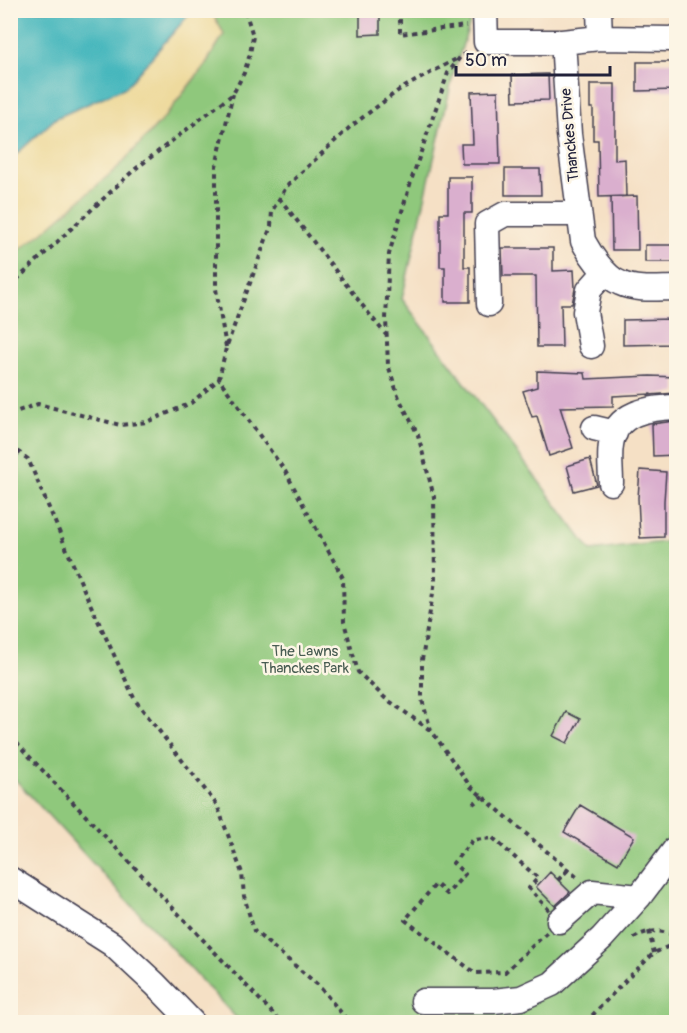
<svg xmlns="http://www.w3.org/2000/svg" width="687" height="1033" font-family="Pangolin,sans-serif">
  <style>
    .green { fill: #8fc87c; stroke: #58755c; stroke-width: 1.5 }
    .sand { fill: #eeda9e; stroke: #887e6c; stroke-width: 1.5 }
    .water { fill: #47b7bd; stroke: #346c7c; stroke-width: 1.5 }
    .building { fill: #daafce }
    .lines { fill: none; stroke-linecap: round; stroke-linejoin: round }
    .minor-casing { stroke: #423e50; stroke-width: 27 }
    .path { stroke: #423e50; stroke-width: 4; stroke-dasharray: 4.5 4.5; stroke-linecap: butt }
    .minor { stroke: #fff; stroke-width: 24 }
    .labels { text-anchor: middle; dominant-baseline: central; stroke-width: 5; stroke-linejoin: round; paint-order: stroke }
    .street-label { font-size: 15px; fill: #22223b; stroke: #fcf5e5 }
    .park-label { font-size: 15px; fill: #485c52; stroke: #fcf5e5 }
  </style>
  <rect width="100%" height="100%" fill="#fcf5e5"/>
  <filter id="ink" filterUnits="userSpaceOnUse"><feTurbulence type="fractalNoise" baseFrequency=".0167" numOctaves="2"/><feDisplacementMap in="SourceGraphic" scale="12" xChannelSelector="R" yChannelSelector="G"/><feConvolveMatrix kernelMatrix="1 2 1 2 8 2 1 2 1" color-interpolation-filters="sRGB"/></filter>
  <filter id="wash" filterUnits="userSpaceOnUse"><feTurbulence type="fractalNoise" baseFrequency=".008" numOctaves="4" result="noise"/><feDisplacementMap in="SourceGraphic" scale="24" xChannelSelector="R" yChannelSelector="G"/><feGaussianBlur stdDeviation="1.35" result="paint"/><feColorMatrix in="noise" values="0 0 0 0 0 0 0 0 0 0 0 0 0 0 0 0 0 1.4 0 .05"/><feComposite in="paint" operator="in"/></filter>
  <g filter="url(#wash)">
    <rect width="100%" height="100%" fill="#f5e0c5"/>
    <path class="green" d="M398 10V15H402V11H471L472 16 453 75 402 299 591 551 670 541 676 550V1022H240L11 775V256L43 231 118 167 163 119 205 65 224 34 211 11Z"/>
    <path class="sand" d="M192 11H211L224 34 205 65 163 119 118 167 43 232 11 256V159L56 118 126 87Z"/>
    <path class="water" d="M11 10H192V11L126 87 56 118 11 159Z"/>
    <g id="blocks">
      <path class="building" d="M360 10H380V34L360 35Z
        M637 62H676V90L637 91Z
        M548 74 549 100 513 101 512 75Z
        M590 84H615V160L625 159 626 196 599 197 598 140H593V108H590Z
        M498 91 500 164H462L461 144H473L471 92Z
        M505 169H540L541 195H505Z
        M448 177H472V213H464V267H470V302H445V267H440V213H448Z
        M637 196 638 250H612L611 197Z
        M645 245H676V262H645Z
        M502 248H553V271L574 270 575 289 572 304H561L562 347H537L536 276H503Z
        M674 319 675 344 623 345V320Z
        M537 371 585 373 586 379 650 376 676 377V393L649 395 650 394 613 396V406L560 407 573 448 549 456 537 416 532 417 523 391 537 387Z
        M675 421 674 430H676V455L653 456 652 424Z
        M590 459 597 485 574 491 567 466Z
        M640 470 666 472 664 501V537L640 538 638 498Z
        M566 712 580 719 567 743 553 736Z
        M580 805 634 837 618 864 564 832Z
        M550 872 570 892 555 906 536 887Z"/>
    </g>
  </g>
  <g filter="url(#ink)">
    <use href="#blocks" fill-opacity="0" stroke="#423e50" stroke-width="1.5"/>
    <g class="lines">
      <defs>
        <path id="minor" d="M485 10 486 42H562L600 38 672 39 676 37
          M599 10 600 38
          M564 56 569 134 583 241C590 254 605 277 620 283 637 291 658 288 676 288
          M489 304 487 224 505 214H578
          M591 346 585 312 589 290 605 272
          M594 428 615 433
          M611 483C611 471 609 457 611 445 615 412 649 408 676 407
          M10 879 112 944 155 984 192 1022
          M559 921 592 892 639 897
          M423 1001H493L521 998 552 984 602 938 639 897 676 848"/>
      </defs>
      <use href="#minor" class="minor-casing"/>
      <path class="path" d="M400 10V34L466 26
        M467 53 461 56 448 73 412 178 389 254 386 319 388 365 399 398 418 435 434 497 435 581 422 660V700L431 730 470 786 578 878
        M279 198C316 244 350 291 387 336
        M10 286 134 170 233 94 244 73 250 54 253 36 245 10
        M226 347 216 289V166L233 94
        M10 414 38 404 120 425 147 422 191 403 219 379
        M10 446 28 459 88 599 135 700 217 805 242 873 244 896 254 931 318 985 349 1022
        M430 730 385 698 358 672 344 622 343 578 285 471 219 379 226 348 271 226 272 211 287 186 350 127 399 90 458 58
        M10 736 281 1022
        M473 804 483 796
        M493 838 538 878 529 888 559 921 505 972 475 973 405 920 436 884 447 894 465 874 453 863 473 840Z
        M558 880 568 870
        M649 931 654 953
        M634 938C647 929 662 930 676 936
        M586 1022 625 981 654 953 676 943"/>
      <use href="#minor" class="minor"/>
    </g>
  </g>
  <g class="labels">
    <g class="street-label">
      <text transform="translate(570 135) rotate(-95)">Thanckes Drive</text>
    </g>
    <g class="park-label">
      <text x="305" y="651">The Lawns<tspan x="305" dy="17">Thanckes Park</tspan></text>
    </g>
  </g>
  <rect width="687" height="1033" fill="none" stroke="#fcf5e5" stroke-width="36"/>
  <path d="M456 66v9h154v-9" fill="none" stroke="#22223b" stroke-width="3"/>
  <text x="465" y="66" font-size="18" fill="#22223b" stroke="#fcf5e5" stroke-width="4.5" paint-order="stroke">50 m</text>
</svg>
